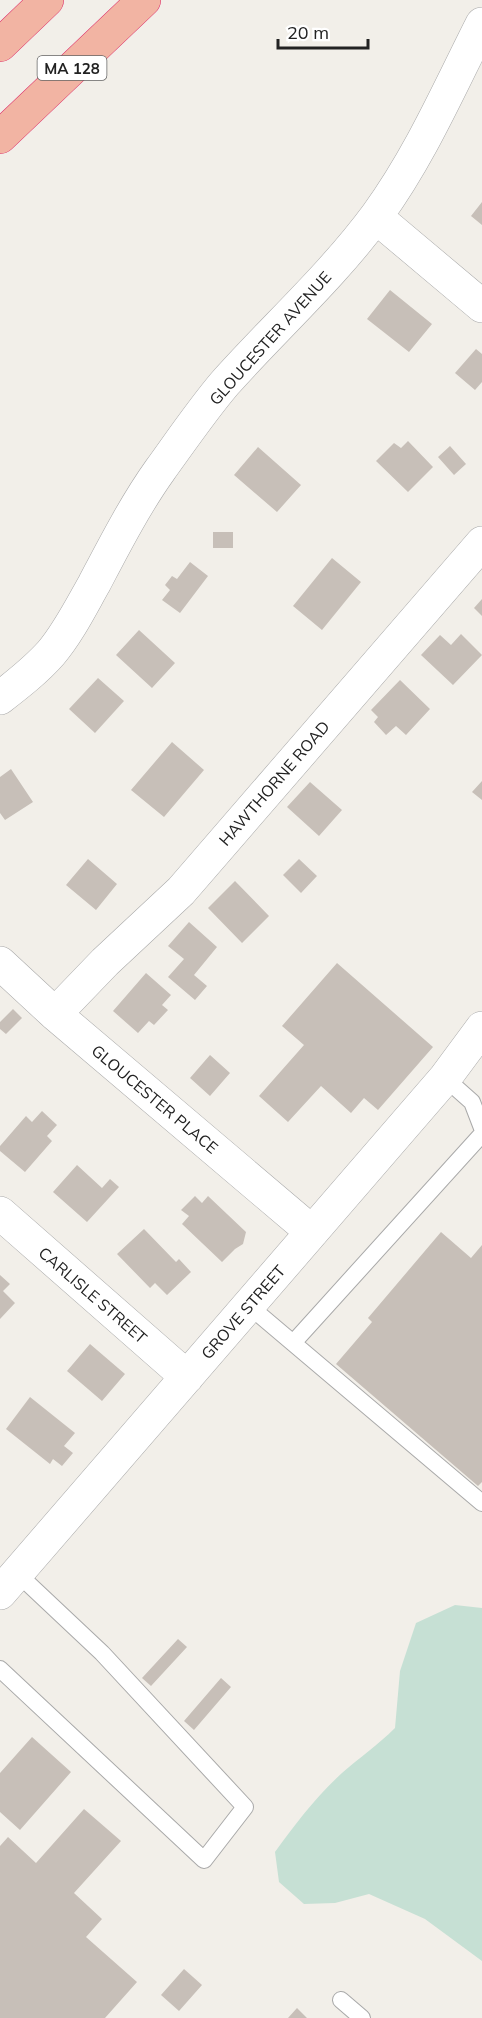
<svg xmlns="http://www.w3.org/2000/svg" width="482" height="2018" font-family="Mulish,sans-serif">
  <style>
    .wetland { fill: #c6e0d4 }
    .building { fill: #c7bfb8 }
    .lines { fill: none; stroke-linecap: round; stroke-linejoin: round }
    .service-casing { stroke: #a9a9a9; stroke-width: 18 }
    .minor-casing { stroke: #a9a9a9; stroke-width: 34 }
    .trunk-casing { stroke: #dc2a67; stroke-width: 34 }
    .service { stroke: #fff; stroke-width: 16 }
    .minor { stroke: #fff; stroke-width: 33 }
    .trunk { stroke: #f2b4a3; stroke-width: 33 }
    .labels { text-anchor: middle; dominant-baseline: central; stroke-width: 5; stroke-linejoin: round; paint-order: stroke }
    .shield { fill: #fff; stroke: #646464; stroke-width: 1.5 }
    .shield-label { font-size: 15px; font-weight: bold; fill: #222 }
    .street-label { font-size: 16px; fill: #222; stroke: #fff }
  </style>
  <rect width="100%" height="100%" fill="#f2efe9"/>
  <path class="wetland" d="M455 1605 482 1608V1961L425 1919 369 1894 335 1903 304 1904 279 1882 275 1852C296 1823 316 1797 342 1773 359 1758 378 1745 395 1728L400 1671 416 1623Z"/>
  <path class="building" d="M482 202V225L471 216Z
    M390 290 432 324 409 352 367 319Z
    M476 349 482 354V382L475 390 455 373Z
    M408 441 433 467 408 492 376 461 394 443 401 448Z
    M450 446 466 464 454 475 438 457Z
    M258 447 301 485 277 512 234 475Z
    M213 532H233V548H213Z
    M332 558 361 582 322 630 293 606Z
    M190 562 208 576 180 613 162 600 170 590 165 585 172 576 177 579Z
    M482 599V616L474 608Z
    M139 630 175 663 152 688 116 655Z
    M461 634 482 655 453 685 421 655 440 635 451 645Z
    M98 678 124 701 95 733 69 709Z
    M400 680 430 709 406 735 396 726 386 735 374 722 378 717 371 710Z
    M172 742 204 770 164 817 131 790Z
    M11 769 33 802 5 820 0 813V777Z
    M482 781V800L472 792Z
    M310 782 342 810 319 836 287 807Z
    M88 859 117 884 96 910 66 885Z
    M299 859 317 876 301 893 283 875Z
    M235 881 269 916 242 943 208 908Z
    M189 922 217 947 194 975 207 986 195 1000 168 977 184 959 168 946Z
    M337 963 433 1047 378 1110 364 1098 351 1113 321 1086 288 1122 259 1096 304 1045 282 1026Z
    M146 973 171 995 162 1005 168 1010 154 1025 149 1021 138 1033 113 1011Z
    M13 1009 22 1018 6 1034 0 1029V1022Z
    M210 1055 230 1073 210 1096 190 1078Z
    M42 1111 57 1125 47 1136 52 1141 25 1172 0 1151V1146L26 1116 32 1122Z
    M77 1165 102 1188 110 1179 119 1187 87 1222 53 1192Z
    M195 1196 202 1203 208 1196 246 1232 243 1244 235 1249 222 1262 182 1224 189 1216 181 1210Z
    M144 1229 176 1262 179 1259 191 1272 167 1295 155 1283 150 1288 117 1254Z
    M441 1232 471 1258 482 1245V1482L478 1486 336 1364 372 1322 368 1318Z
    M0 1275 10 1284 3 1291 15 1303 0 1319Z
    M90 1344 125 1374 102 1401 67 1371Z
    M30 1397 75 1433 64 1446 73 1453 62 1466 53 1459 50 1464 6 1429Z
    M178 1639 187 1647 151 1686 142 1678Z
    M221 1678 231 1687 194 1730 184 1721Z
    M32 1737 71 1772 20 1830 0 1812V1773Z
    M84 1809 121 1841 74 1893 102 1919 86 1937 137 1982 105 2018H0V1846L8 1837 36 1863Z
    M184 1969 202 1985 179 2011 161 1995Z
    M297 2008 307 2018H288Z"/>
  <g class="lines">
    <defs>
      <path id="service" d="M445 1078 472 1102 482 1128
        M248 1305 482 1503
        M293 1343 482 1134
        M0 1669 204 1860 245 1807 102 1653 17 1573
        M341 2000 362 2018"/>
      <path id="minor" d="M376 217 482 306
        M0 698C18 684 36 670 51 653 68 633 81 607 94 584 114 546 135 505 160 470 181 441 202 410 225 383 275 327 332 276 377 215 420 156 449 89 482 24
        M0 963 55 1014 312 1232
        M55 1014 105 962 181 891 482 543
        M0 1213 187 1377
        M0 1593 445 1078 482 1028"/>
      <path id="trunk" d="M0 45 47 0
        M0 137 144 0"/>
    </defs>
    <use href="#service" class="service-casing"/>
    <use href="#minor" class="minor-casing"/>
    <use href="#trunk" class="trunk-casing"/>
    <use href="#service" class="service"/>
    <use href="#minor" class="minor"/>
    <use href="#trunk" class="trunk"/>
  </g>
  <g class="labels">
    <rect class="shield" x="37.5" y="56" width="69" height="24" rx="4.5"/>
    <g class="shield-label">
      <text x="72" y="68">MA 128</text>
    </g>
    <g class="street-label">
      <text transform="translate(270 338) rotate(-48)">GLOUCESTER AVENUE</text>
      <text transform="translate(274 783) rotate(-49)">HAWTHORNE ROAD</text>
      <text transform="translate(155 1099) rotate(40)">GLOUCESTER PLACE</text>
      <text transform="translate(93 1295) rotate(41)">CARLISLE STREET</text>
      <text transform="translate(243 1312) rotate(-49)">GROVE STREET</text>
    </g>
  </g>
  <path d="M278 39v9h90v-9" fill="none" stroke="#222222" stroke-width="3"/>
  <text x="287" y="39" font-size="18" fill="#222222" stroke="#ffffff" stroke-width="4.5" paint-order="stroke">20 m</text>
</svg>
